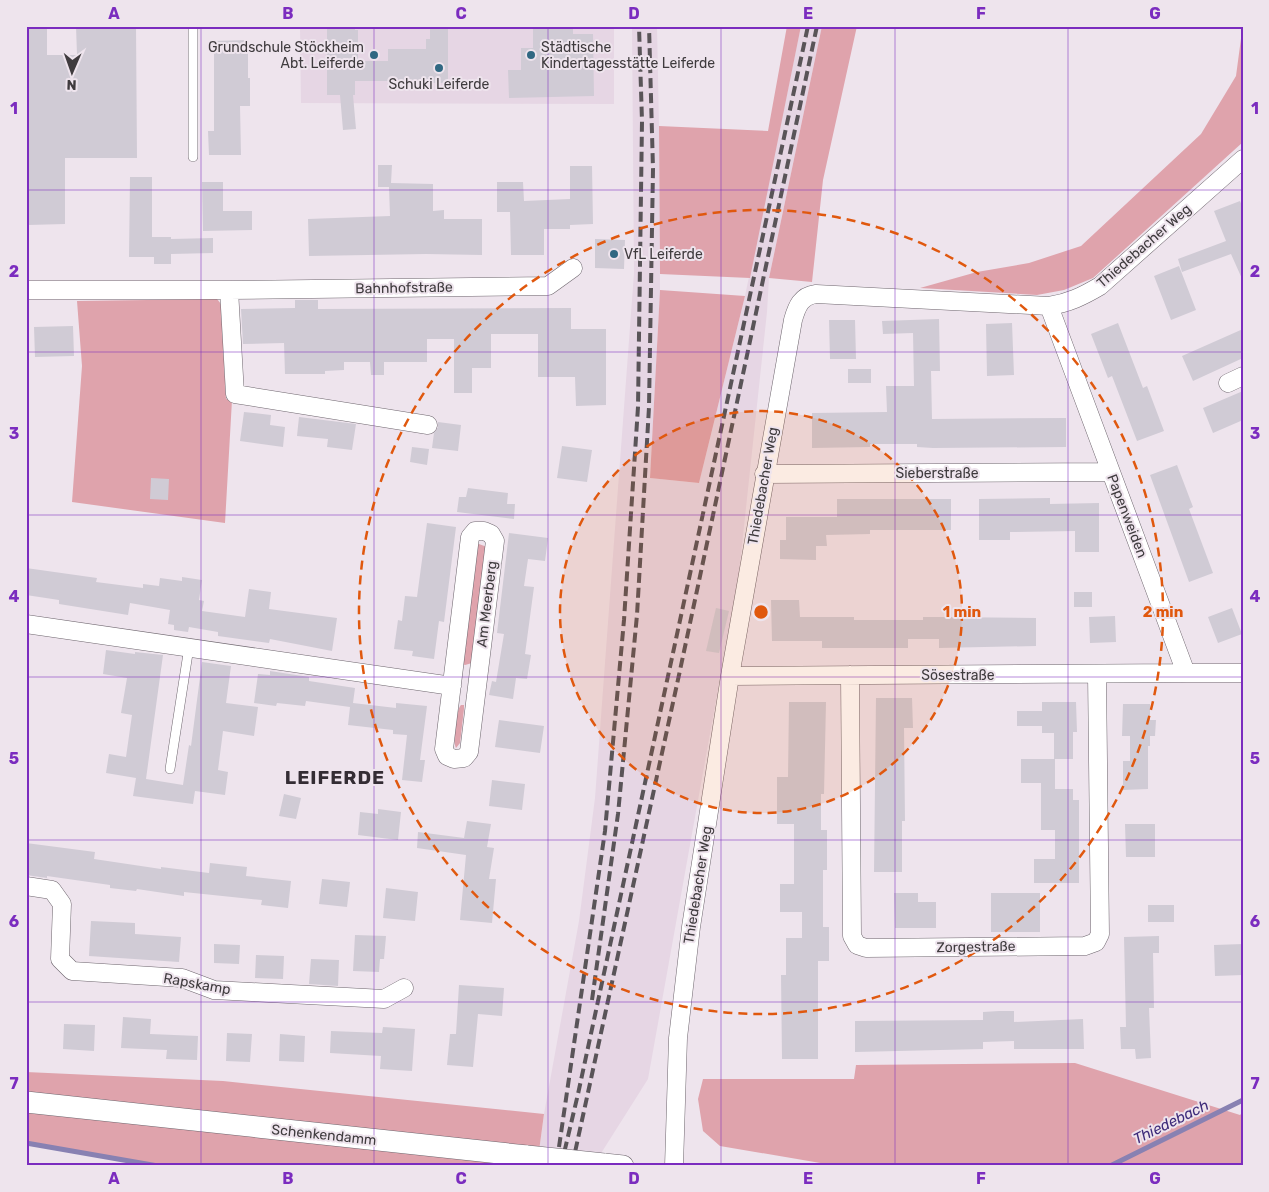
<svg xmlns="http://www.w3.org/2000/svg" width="1269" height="1192" font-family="Rubik,sans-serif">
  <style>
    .built { fill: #e6d6e4 }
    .green { fill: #dfa3ac }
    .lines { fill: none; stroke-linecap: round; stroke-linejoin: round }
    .stream { stroke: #8881b2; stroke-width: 5 }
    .building { fill: #d0cbd5 }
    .service-casing { stroke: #6e666e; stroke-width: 10 }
    .minor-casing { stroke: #6e666e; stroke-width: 19 }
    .tertiary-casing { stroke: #6e666e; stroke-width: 22 }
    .service { stroke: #fff; stroke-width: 9 }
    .minor { stroke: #fff; stroke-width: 18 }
    .tertiary { stroke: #fff; stroke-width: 21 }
    .rail { stroke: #595458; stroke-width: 4; stroke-dasharray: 10 5; stroke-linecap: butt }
    .tertiary-bridge-casing { stroke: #6e666e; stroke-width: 22; stroke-linecap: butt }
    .tertiary-bridge { stroke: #fff; stroke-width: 21 }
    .grid { fill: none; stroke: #7b2cbf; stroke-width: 1; stroke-opacity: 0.55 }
    .ring { fill: none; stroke: #e0580e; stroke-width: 2.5; stroke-dasharray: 9 6 }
    .poi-dot { fill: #306882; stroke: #eee4ed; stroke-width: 2 }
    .labels { text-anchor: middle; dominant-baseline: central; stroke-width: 4; stroke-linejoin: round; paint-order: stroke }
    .poi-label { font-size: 14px; fill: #3f3b3e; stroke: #eee4ed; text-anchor: start }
    .street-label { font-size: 14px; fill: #3f3b3e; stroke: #eee4ed }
    .water-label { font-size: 15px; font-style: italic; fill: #3f2c7b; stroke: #eee4ed }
    .district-label { font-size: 19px; font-weight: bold; letter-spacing: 1px; fill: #342d34; stroke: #eee4ed }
    .centre { fill: #e0580e; stroke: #eee4ed; stroke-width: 2.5 }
    .ring-label { font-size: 15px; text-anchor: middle; font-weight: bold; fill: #e0580e; stroke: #eee4ed; stroke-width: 4; stroke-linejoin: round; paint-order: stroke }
    .neatline { fill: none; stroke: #7b2cbf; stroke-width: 2 }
    .grid-label { font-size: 16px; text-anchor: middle; font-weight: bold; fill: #7b2cbf }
  </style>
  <rect width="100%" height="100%" fill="#eee4ed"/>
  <path class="built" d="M300 26H614V104L301 103Z
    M632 26H657L659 126 660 290 650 478 699 483 745 296 801 26H822L769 278 767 312 738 582 723 661 648 1079 593 1166H537L544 1114 579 921 595 798 634 273Z"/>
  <path class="green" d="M787 26H801L750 278 660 274 659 126 768 131Z
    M822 26H857L823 180 812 282 769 278Z
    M1241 26H1243V142L1093 278 1064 290 1037 295 920 288 977 272 1029 263 1081 246 1201 134 1236 76 1242 31Z
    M660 290 745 296 699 483 650 478Z
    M217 299 221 304 226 399 232 400 225 523 72 502 82 366 77 301Z
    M479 544 487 547 472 663 465 665 462 664 476 545Z
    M461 705H464V709L460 743 456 748C452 741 456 710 461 705Z
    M1075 1063 1240 1115 1243 1112V1166H838L720 1146 703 1131 698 1099 703 1079H854L856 1065Z
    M26 1072 223 1081 544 1114 537 1166H152L26 1145Z"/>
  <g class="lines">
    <path class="stream" d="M26 1143 158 1166
      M1110 1166 1243 1100"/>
  </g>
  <path class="building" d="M26 26H47V55H77L76 26H136L137 158H65V224L28 225Z
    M327 26H355V30H358V61H388V49H426V39H430V26H448V83H430V81H355V95H353L356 129 343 130 340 95H327Z
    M533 26H573V34H593L594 96 509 98 508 70H521V48H533Z
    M248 40V78H250V106H240L241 155H209L208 131H214V41Z
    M378 165H392L391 183 433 184V211L444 210V219H482V255L426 254 309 256 308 219 390 216 389 187H378Z
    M570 166H592L593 224 570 225V229H544V255H511L510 212H497V182H523L524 201 570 199Z
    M130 177H152V237H171V239L213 238V253L171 254V264H154V257H129Z
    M202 182H223V211H252V230L203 231Z
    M1240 201 1243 208V281L1231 254 1182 272 1178 259 1226 241 1214 211Z
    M595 239 625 240 624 269 595 268Z
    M1179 266 1196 310 1171 320 1154 276Z
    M295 300H318V309L571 308V329H606V405L576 406 575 377H538V334H491V368H472V393H454V339H427V362H384V375H371L370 362H344V370L325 371V374H285L284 343 243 344 241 309 295 308Z
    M939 319 940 371H931L932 419 1066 418V447L933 448 917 447V444H870V447L812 448V413L887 412 886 386H914L913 333 883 334 882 321Z
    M829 320H855L856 359H830Z
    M1012 323 1014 375 987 376 986 324Z
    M1118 323 1143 388 1147 386 1164 431 1137 441 1112 376 1108 378 1091 334Z
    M73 326 74 356 35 357 34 327Z
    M1243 329V358L1193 381 1182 356Z
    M848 369H871V383H848Z
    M1243 391V420L1213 433 1203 408Z
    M244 412 271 415 270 425 285 427 283 447 240 441Z
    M299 417 356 424 352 450 327 447 328 439 297 436Z
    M438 422 461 425 458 451 432 448 434 433 438 427Z
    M562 446 592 450 587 482 557 478Z
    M412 447 429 449 427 465 410 462Z
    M1177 465 1193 507 1189 509 1213 573 1189 582 1150 475Z
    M151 478 169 479 168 500 150 499Z
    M468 488 508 493 507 504H515L514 519 457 512 459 497H466Z
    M1050 498V504L1099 503V552H1075V531L1010 532V540H979V499Z
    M837 499H951V530H870V534L826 535 827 546H816V560L780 559V540H786V517H837Z
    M427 523 456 527 444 622 439 621 434 659 412 656 413 651 394 649 398 620 402 621 405 596 417 597Z
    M509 533 548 538 545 561 528 559 524 586 534 587 525 654 531 655 527 679 516 678 513 699 489 695 492 681 496 682 504 634 497 633Z
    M26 568 97 578 96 582 143 588V584L159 586 160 578 182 581V577L202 580 199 600 204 601 202 611 245 617 249 589 271 592 269 609 337 618 332 651 270 639 269 643 218 636V632L189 627 188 632 174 630V625L168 624 170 610 130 603 128 615 59 604V600L26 595Z
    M1074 592H1092V607H1074Z
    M771 600H799L800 617H854V620H923V617H939L1036 618V646L939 648V639H908V648H822V641H772Z
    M716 608 729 611 719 653 706 651Z
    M1232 608 1242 634 1218 643 1208 617Z
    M1115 616 1116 642 1090 643 1089 617Z
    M106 650 135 654V652L163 655 146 779 183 785 189 745 191 746 202 662 231 666 226 703 258 707 254 736 223 731 218 770 228 772 225 795 195 791 193 804 133 796 136 778 106 773 109 754 126 757 132 715 121 713 127 678 103 674Z
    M270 671 309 677V681L355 688 353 703 396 708V703L427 706 420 760H425L422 782 402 780 407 735 393 734V730L348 725 350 707 306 701 305 706 277 703 276 706 254 703 258 674 270 675Z
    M876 698H912L913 728H904L905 821H902V872H874Z
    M789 702H826L824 794H821V830H827V870H823V927H829V961H818V1059H782L781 975H786V938H802V912H780V884H794V824H777V777H788Z
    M1042 702H1076L1077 732H1073V759H1054V733H1042V726H1017V711H1042Z
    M1123 704H1150V720H1156L1155 736H1150V746H1148V789L1123 790V761H1130V736H1122Z
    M499 720 544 726 540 753 495 747Z
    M1021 759H1055V789H1073V800H1079V883H1034V859H1055V830H1041V783H1021Z
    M492 780 525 784 522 810 489 806Z
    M284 794 301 798 296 819 279 816Z
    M378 809 401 812 398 840 358 835 360 812 378 814Z
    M467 821 491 824 487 847 494 848 489 879H496L492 923 460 920 466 855 417 848 418 832 464 838Z
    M1125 824H1155V857H1126Z
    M26 843 95 852 94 859 161 869V867L209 873 210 863 247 867 246 876 291 881 288 908 261 905 262 900 184 892V896L137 889 136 891 110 888V885L47 876V878L26 875Z
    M322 879 350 882 347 907 319 904Z
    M386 888 418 892 415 921 383 918Z
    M894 893H918V902H936V928H895Z
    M991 893H1040V932H991Z
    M1148 905H1174V922H1148Z
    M91 921 135 923V934L181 937 179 962 89 956Z
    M355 935 386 936 384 959H380L379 972 353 971Z
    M1159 936V953H1153L1154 1008H1149L1151 1058 1136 1059 1135 1049H1121L1120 1027H1126L1124 937Z
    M214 944 240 945 239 964 214 963Z
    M1243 944V975L1215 976 1214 945Z
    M256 955 284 956 283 979 255 978Z
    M311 959 339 960 338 986 309 984Z
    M459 985 504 988 502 1016 478 1014 473 1067 447 1065 450 1034H456Z
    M999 1011H1014V1022L1083 1019 1084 1049H1014V1041L983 1042V1049L855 1052V1021L983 1020V1012Z
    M123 1017 151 1019 150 1034 198 1036 197 1060 166 1059 167 1050 121 1048Z
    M64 1024 95 1025 94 1051 63 1049Z
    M383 1027 415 1029 412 1071 380 1069 381 1056 330 1053 331 1031 382 1033Z
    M227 1033 252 1034 250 1062 226 1061Z
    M280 1034 305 1036 304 1062 279 1061Z"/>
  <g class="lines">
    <defs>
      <path id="service" d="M193 157V26
        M170 769 189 647"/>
      <path id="minor" d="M26 290H229L548 286 573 268
        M229 290 235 394 428 425
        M1049 306 1186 673H1243
        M1228 383 1243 376
        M764 474 1110 472
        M475 531H484L491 534 495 541 469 752 464 758 454 759 447 756 444 749 470 537Z
        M26 624 452 686
        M850 675 852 936 857 945 866 948 1085 946 1096 942 1100 934 1097 674
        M730 676 1186 673
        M26 886 52 890 62 904 60 959 72 971 182 978 214 990 384 999 404 988
        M674 1166 678 1038 691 927 730 676 793 320C797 306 801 296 816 294L1049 306C1069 303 1083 296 1100 286L1243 159"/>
      <path id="tertiary" d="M26 1102 527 1156
        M604 1164 623 1166"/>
    </defs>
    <use href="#service" class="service-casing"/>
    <use href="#minor" class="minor-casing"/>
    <use href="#tertiary" class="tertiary-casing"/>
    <use href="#service" class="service"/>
    <use href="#minor" class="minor"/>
    <use href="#tertiary" class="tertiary"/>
    <path class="rail" d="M592 1000 618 814 637 615 649 407 653 169 649 26
      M559 1147 605 831 624 620 638 407 642 121 639 26
      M561 1166 578 1094 808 26
      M572 1166 679 675 817 26"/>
    <defs>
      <path id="tertiary-bridge" d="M527 1156 604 1164"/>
    </defs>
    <use href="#tertiary-bridge" class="tertiary-bridge-casing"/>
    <use href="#tertiary-bridge" class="tertiary-bridge"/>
  </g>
  <path class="grid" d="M201 26V1166M374 26V1166M548 26V1166M721 26V1166M895 26V1166M1068 26V1166M26 190H1243M26 352H1243M26 515H1243M26 677H1243M26 840H1243M26 1002H1243"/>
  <circle cx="761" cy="612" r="201" fill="#e0580e" fill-opacity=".12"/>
  <g class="ring">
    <circle cx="761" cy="612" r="201"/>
    <circle cx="761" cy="612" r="402"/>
  </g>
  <g class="poi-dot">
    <circle cx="374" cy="55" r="5"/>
    <circle cx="531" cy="55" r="5"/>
    <circle cx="439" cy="68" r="5"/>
    <circle cx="614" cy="254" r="5"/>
  </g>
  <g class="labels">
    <g class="poi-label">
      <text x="364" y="47" text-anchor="end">Grundschule Stöckheim<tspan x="364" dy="16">Abt. Leiferde</tspan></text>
      <text x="541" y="47">Städtische<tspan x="541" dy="16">Kindertagesstätte Leiferde</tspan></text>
      <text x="439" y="84" text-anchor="middle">Schuki Leiferde</text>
      <text x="624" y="254">VfL Leiferde</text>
    </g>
    <g class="street-label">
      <text transform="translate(1144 246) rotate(-41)">Thiedebacher Weg</text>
      <text transform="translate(404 288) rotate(-1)">Bahnhofstraße</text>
      <text x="937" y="473">Sieberstraße</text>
      <text transform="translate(763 486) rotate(-80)">Thiedebacher Weg</text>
      <text transform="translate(1127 516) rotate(69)">Papenweiden</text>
      <text transform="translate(487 604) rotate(-83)">Am Meerberg</text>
      <text x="958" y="675">Sösestraße</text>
      <text transform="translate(698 885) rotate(-81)">Thiedebacher Weg</text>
      <text transform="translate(976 947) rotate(-1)">Zorgestraße</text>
      <text transform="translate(197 984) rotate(10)">Rapskamp</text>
      <text transform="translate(324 1135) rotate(6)">Schenkendamm</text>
    </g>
    <g class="water-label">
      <text transform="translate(1171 1122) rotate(-26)">Thiedebach</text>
    </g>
    <g class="district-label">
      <text x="335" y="777">LEIFERDE</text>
    </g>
  </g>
  <circle cx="761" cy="612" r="8" class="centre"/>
  <g class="ring-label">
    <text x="962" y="617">1 min</text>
    <text x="1163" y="617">2 min</text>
  </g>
  <rect width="1269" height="1192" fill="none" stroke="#eee4ed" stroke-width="55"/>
  <g transform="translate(72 72) rotate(182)" stroke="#eee4ed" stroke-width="4" paint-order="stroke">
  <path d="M0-4L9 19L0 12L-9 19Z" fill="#3f3b3e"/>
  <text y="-8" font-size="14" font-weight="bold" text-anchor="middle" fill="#3f3b3e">N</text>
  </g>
  <rect x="28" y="28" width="1214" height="1136" class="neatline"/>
  <g class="grid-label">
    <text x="114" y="19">A</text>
    <text x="288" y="19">B</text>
    <text x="461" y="19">C</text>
    <text x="634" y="19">D</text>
    <text x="808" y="19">E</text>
    <text x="981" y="19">F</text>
    <text x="1155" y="19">G</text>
    <text x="14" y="114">1</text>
    <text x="1255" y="114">1</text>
    <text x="14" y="277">2</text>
    <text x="1255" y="277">2</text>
    <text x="14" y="439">3</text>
    <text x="1255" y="439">3</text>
    <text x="14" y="602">4</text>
    <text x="1255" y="602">4</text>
    <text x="14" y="764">5</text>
    <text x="1255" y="764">5</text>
    <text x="14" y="927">6</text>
    <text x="1255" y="927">6</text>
    <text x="14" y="1089">7</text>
    <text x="1255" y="1089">7</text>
    <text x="114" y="1184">A</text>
    <text x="288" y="1184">B</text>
    <text x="461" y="1184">C</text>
    <text x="634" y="1184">D</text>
    <text x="808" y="1184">E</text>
    <text x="981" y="1184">F</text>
    <text x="1155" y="1184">G</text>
  </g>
</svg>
